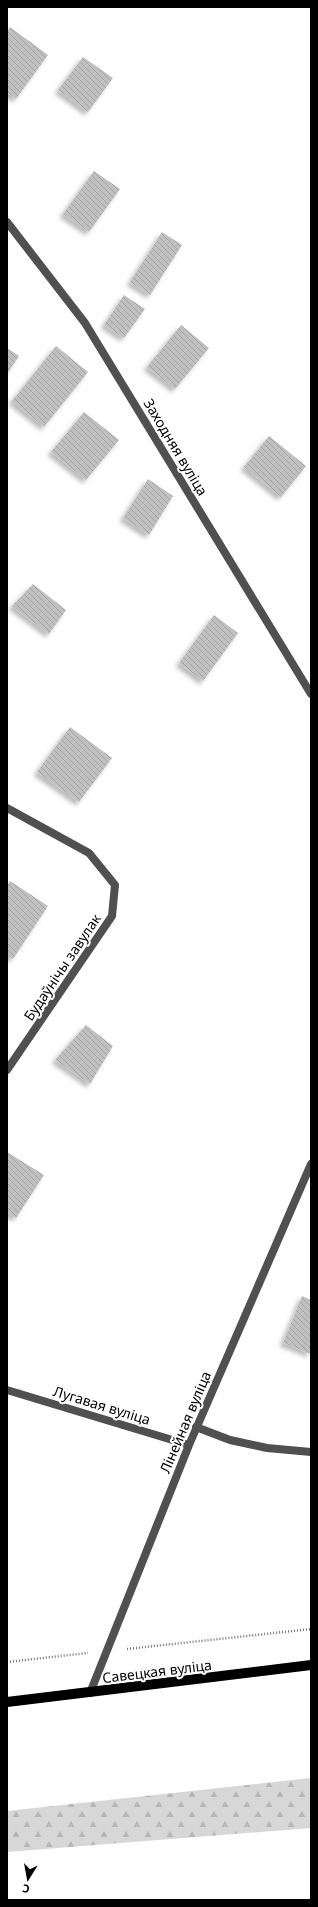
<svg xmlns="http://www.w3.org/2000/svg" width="318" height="1907" font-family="'Noto Sans',sans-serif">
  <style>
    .forest { fill: url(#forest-firs) }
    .building { fill: url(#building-back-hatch); filter: url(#shadow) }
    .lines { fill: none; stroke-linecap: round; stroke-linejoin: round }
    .path { stroke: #727272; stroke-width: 2.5; stroke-dasharray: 1 2; stroke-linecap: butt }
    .street { stroke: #505050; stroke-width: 8 }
    .primary { stroke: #000; stroke-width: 10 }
    .labels { text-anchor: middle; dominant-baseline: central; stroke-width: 4; stroke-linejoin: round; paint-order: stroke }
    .street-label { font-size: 14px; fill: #000; stroke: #fff }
  </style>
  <defs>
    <pattern id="forest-firs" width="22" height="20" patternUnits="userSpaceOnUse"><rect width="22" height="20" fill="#d7d7d7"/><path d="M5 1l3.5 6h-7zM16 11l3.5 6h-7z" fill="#b7b7b7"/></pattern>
    <pattern id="building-back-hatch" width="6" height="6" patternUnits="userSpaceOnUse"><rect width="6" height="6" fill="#c0c0c0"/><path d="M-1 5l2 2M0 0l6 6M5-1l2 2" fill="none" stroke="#a3a3a3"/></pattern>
    <filter id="shadow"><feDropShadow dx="-3.5" dy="3.5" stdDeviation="2" flood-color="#0004"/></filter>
  </defs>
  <rect width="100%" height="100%" fill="#fff"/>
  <path class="forest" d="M311 1778V1828L7 1852V1811Z"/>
  <path class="building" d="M10 27 48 55 16 99 7 92V32Z
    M83 57 113 78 88 112 58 90Z
    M94 171 120 189 89 232 63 214Z
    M162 232 182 245 150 295 130 282Z
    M124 295 145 309 124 338 104 325Z
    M181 325 209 348 175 389 147 367Z
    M56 346 88 372 44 427 12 401Z
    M7 348 19 356 7 374Z
    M84 412 119 440 86 480 51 452Z
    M269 436 306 466 281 497 244 467Z
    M148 479 173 496 149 535 123 518Z
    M33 584 66 610 49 634 12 606Z
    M214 615 238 633 203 681 179 663Z
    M70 727 112 758 79 802 37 772Z
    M10 881 48 906 13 959 7 956V886Z
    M86 1025 113 1046 90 1084 55 1060Z
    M7 1152 44 1175 16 1218 7 1212Z
    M302 1296 311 1300V1354L283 1343Z"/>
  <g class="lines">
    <path class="path" d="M127 1649 311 1629
      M7 1662 88 1653"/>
    <path class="street" d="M7 222 85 323 311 694
      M7 808 89 853 115 885 112 916 7 1070
      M7 1390 189 1445
      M196 1427 230 1440 267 1448 311 1452
      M90 1693 189 1445 311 1164"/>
    <path class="primary" d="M7 1702 311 1665"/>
  </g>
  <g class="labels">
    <g class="street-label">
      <text transform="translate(176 447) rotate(59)">Заходняя вуліца</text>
      <text transform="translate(62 967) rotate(-56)">Будаўнічы завулак</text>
      <text transform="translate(102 1405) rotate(17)">Лугавая вуліца</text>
      <text transform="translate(185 1422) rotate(-67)">Лінейная вуліца</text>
      <text transform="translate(157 1671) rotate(-7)">Савецкая вуліца</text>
    </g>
  </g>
  <rect width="318" height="1907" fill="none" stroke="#000000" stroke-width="16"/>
  <g transform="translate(28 1879) rotate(191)" stroke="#ffffff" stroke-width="3" paint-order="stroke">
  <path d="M0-3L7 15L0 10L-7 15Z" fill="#000000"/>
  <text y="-6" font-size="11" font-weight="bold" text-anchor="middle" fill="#000000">С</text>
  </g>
</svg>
